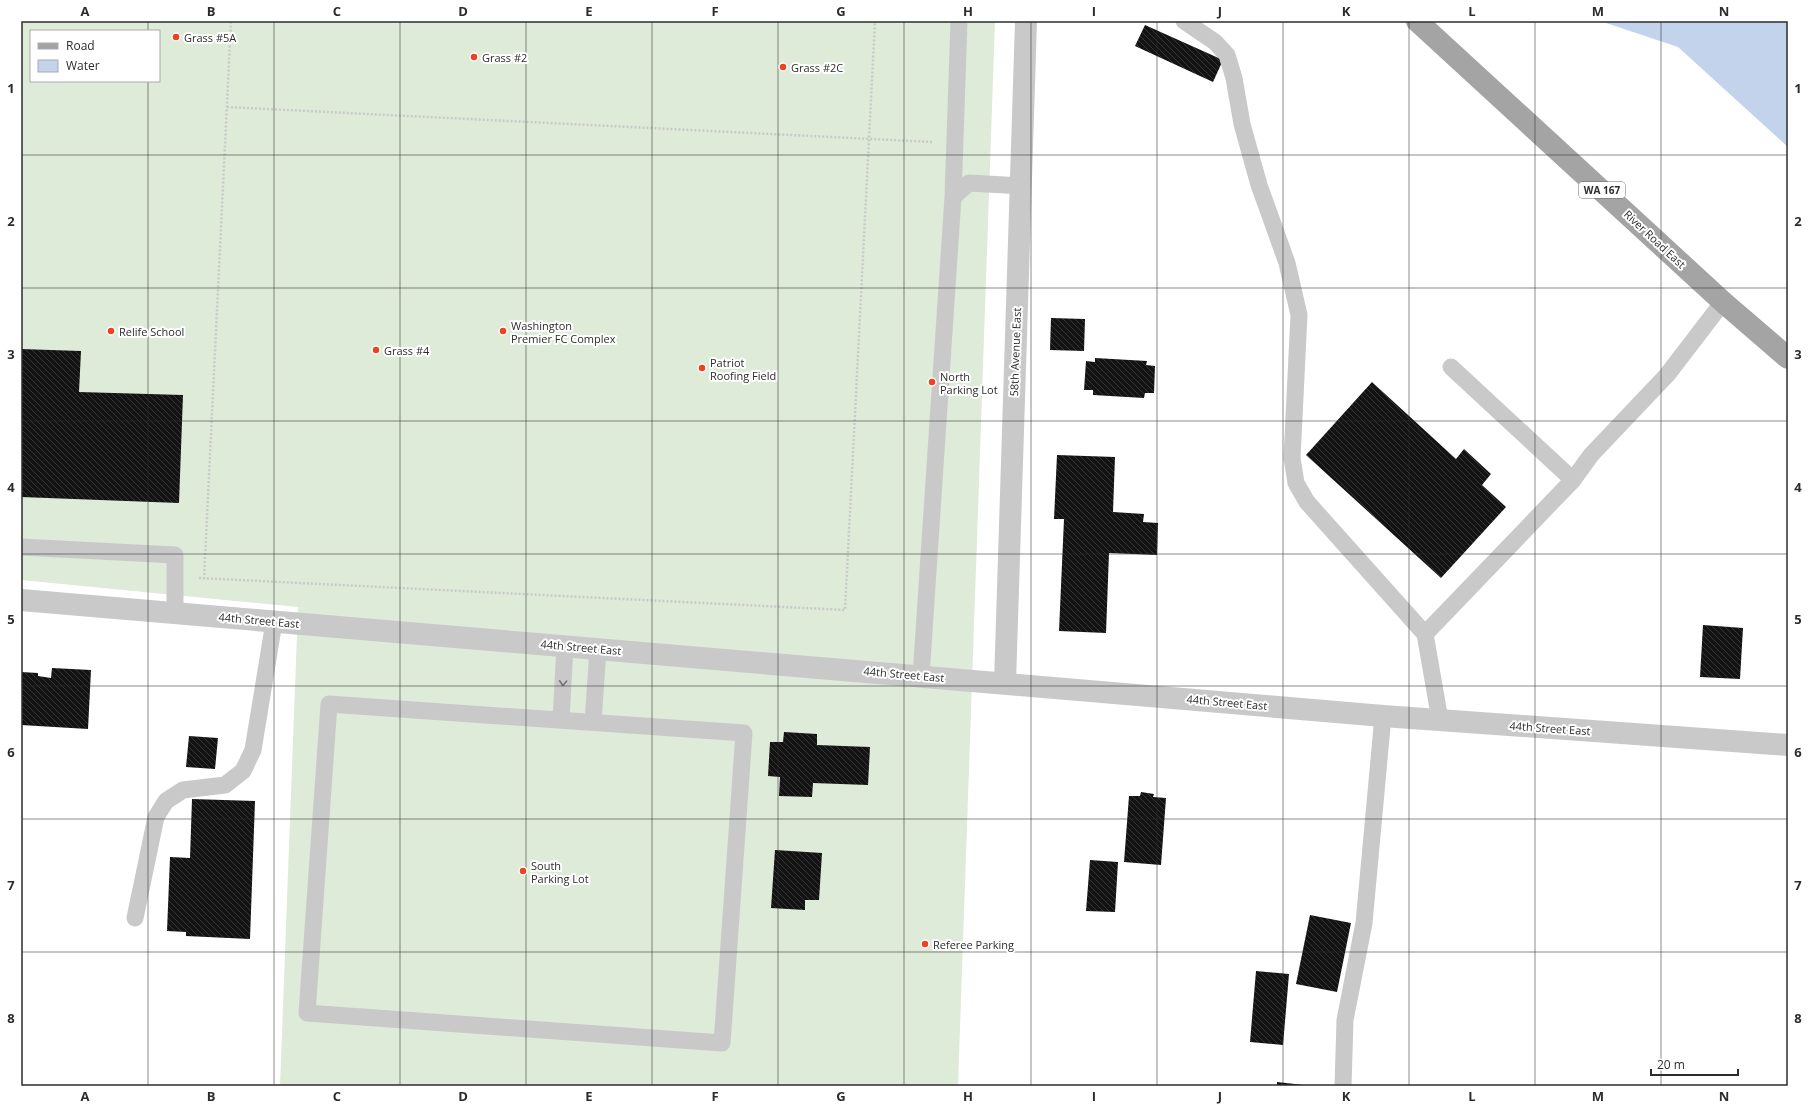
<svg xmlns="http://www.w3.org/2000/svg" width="1809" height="1107" font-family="'Open Sans',sans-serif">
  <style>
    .grass { fill: #deebd8; fill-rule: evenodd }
    .water { fill: #c3d3ec }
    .building { fill: url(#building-back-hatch) }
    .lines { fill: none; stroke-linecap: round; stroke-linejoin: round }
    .path { stroke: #c9c9c9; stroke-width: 2.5; stroke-dasharray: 2 2; stroke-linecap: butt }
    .service { stroke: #c9c9c9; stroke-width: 17 }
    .minor { stroke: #c9c9c9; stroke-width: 22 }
    .primary { stroke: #a4a4a4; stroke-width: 22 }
    .oneway { stroke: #737373 }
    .grid { fill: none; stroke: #2c2c2c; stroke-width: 1; stroke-opacity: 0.55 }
    .poi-dot { fill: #ed4123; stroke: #fff; stroke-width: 1.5 }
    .labels { text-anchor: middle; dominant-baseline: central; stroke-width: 4; stroke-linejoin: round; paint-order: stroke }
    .shield { fill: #fff; stroke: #6b6b6b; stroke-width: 1 }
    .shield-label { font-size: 10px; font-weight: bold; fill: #2c2c2c }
    .poi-label { font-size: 11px; fill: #2c2c2c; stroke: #fff; text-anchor: start }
    .street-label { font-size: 11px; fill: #2c2c2c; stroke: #fff }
    .neatline { fill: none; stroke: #2c2c2c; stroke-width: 1.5 }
    .grid-label { font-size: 13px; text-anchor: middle; font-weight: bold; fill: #2c2c2c }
  </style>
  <defs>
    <pattern id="building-back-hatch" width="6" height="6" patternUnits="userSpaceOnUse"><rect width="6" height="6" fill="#131313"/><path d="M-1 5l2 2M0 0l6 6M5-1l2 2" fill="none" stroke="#363636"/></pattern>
  </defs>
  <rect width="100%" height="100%" fill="#fff"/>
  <path class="grass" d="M21 21H995L958 1086H280L298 607 21 580ZM31 31H159V81H31Z"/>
  <path class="water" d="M1600 21H1788V147L1678 47Z"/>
  <path class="building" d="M1145 25 1223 60 1213 82 1135 46Z
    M1051 318 1085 319 1084 351 1050 350Z
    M21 349 81 351 79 392 183 395 179 503 21 497Z
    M1095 358 1147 361 1146 365 1155 366 1154 393H1145L1144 398 1093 395V390H1084L1086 361 1095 362Z
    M1372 382 1456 459 1464 449 1491 474 1482 485 1506 507 1441 578 1306 455Z
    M1057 455 1115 457 1113 512 1144 514 1143 522 1158 523 1157 555 1109 553 1106 633 1059 631 1064 519H1054Z
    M1703 625 1743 628 1740 679 1700 677Z
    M52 668 91 670 88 729 21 725V672L38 673V676L51 678Z
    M784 732 817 734V745L870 747 868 785 813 783 812 797 779 796 780 777 768 776 770 742H783Z
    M189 736 218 738 215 769 186 767Z
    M1141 792 1154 794 1153 797 1166 798 1161 865 1124 862 1129 796H1140Z
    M192 799 255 801 250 939 186 936V932L167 931 170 857 190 858Z
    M775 850 822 853 819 900H805V910L771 908Z
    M1090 860 1118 862 1115 912 1086 911Z
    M1310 915 1351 923 1337 992 1296 984Z
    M1256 971 1289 974 1283 1045 1250 1042Z
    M1277 1082 1304 1085V1086H1277Z"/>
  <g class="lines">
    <path class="path" d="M227 107 932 142
      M199 578 845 610 875 21
      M204 579 231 21"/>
    <path class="service" d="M1184 21 1215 42 1227 55 1234 78 1242 124 1259 185 1287 263 1299 315 1292 458 1296 483 1307 502 1425 634
      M953 197 959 21
      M1451 367 1573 480
      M21 547 175 555V613
      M921 676 953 197 969 183 1021 186
      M329 704 744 733 722 1043 307 1013Z
      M561 720 565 646
      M1440 720 1425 634 1573 480 1591 455 1667 375 1723 302
      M593 722 598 649
      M135 918 156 817 166 801 183 790 225 785 243 771 253 750 274 622
      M1343 1086 1345 1020 1364 923 1383 716"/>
    <path class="minor" d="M21 600 1383 716 1788 745
      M1005 683 1026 21"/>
    <path class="primary" d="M1417 21 1723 302 1788 358"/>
  </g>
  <defs><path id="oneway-chevron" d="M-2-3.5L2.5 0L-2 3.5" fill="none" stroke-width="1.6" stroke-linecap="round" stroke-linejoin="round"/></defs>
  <use class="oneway" href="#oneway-chevron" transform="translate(563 683) rotate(93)"/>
  <path class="grid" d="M148 21V31M274 21V1086M400 21V1086M526 21V1086M652 21V1086M778 21V1086M904 21V1086M1031 21V1086M1157 21V1086M1283 21V1086M1409 21V1086M1535 21V1086M1661 21V1086M148 81V1086M21 155H1788M21 288H1788M21 421H1788M21 554H1788M21 686H1788M21 819H1788M21 952H1788"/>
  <g class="poi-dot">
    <circle cx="176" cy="37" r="4"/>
    <circle cx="474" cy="57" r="4"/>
    <circle cx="783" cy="67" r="4"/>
    <circle cx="111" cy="331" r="4"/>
    <circle cx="503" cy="331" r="4"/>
    <circle cx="376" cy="350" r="4"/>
    <circle cx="702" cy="368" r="4"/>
    <circle cx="932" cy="382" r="4"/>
    <circle cx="523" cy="871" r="4"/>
    <circle cx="925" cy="944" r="4"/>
  </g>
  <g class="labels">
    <rect class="shield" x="1579" y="182" width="46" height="16" rx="3"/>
    <g class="shield-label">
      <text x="1602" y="190">WA 167</text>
    </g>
    <g class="poi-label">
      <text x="184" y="37">Grass #5A</text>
      <text x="482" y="57">Grass #2</text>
      <text x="791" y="67">Grass #2C</text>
      <text x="511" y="325">Washington<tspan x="511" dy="13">Premier FC Complex</tspan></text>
      <text x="119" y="331">Relife School</text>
      <text x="384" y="350">Grass #4</text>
      <text x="710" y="362">Patriot<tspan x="710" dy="13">Roofing Field</tspan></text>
      <text x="940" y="376">North<tspan x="940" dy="13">Parking Lot</tspan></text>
      <text x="531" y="865">South<tspan x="531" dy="13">Parking Lot</tspan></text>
      <text x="933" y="944">Referee Parking</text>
    </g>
    <g class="street-label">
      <text transform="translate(1655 239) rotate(43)">River Road East</text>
      <text transform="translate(1015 352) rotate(-88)">58th Avenue East</text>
      <text transform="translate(259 620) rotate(5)">44th Street East</text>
      <text transform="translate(581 647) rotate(5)">44th Street East</text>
      <text transform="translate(904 674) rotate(5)">44th Street East</text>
      <text transform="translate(1227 702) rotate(5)">44th Street East</text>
      <text transform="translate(1550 728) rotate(4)">44th Street East</text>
    </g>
  </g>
  <rect width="1809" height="1107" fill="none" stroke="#ffffff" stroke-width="44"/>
  <rect x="30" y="30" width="130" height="52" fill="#ffffff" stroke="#ababab"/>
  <rect x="38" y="43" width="20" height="6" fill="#a4a4a4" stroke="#ababab"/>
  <text x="66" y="50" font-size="12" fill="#2c2c2c">Road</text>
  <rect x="38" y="60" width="20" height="12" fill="#c3d3ec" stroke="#ababab"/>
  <text x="66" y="70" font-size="12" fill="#2c2c2c">Water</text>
  <path d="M1651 1069v6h87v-6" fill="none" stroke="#2c2c2c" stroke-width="2"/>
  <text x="1657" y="1069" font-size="12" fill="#2c2c2c" stroke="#ffffff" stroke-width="3" paint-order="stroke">20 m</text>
  <rect x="22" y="22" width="1765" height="1063" class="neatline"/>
  <g class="grid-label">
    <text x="85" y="16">A</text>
    <text x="211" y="16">B</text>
    <text x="337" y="16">C</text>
    <text x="463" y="16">D</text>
    <text x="589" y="16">E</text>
    <text x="715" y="16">F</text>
    <text x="841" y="16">G</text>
    <text x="968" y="16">H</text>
    <text x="1094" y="16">I</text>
    <text x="1220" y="16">J</text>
    <text x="1346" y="16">K</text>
    <text x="1472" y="16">L</text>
    <text x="1598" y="16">M</text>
    <text x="1724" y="16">N</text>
    <text x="11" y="93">1</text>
    <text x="1798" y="93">1</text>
    <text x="11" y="226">2</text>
    <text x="1798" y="226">2</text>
    <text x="11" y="359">3</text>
    <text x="1798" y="359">3</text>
    <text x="11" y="492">4</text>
    <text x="1798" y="492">4</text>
    <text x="11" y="624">5</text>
    <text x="1798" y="624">5</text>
    <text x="11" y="757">6</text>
    <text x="1798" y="757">6</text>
    <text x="11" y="890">7</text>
    <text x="1798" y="890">7</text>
    <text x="11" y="1023">8</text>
    <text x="1798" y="1023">8</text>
    <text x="85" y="1101">A</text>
    <text x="211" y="1101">B</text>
    <text x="337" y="1101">C</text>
    <text x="463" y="1101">D</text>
    <text x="589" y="1101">E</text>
    <text x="715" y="1101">F</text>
    <text x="841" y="1101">G</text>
    <text x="968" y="1101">H</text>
    <text x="1094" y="1101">I</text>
    <text x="1220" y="1101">J</text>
    <text x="1346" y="1101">K</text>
    <text x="1472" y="1101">L</text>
    <text x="1598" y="1101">M</text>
    <text x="1724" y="1101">N</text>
  </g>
</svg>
